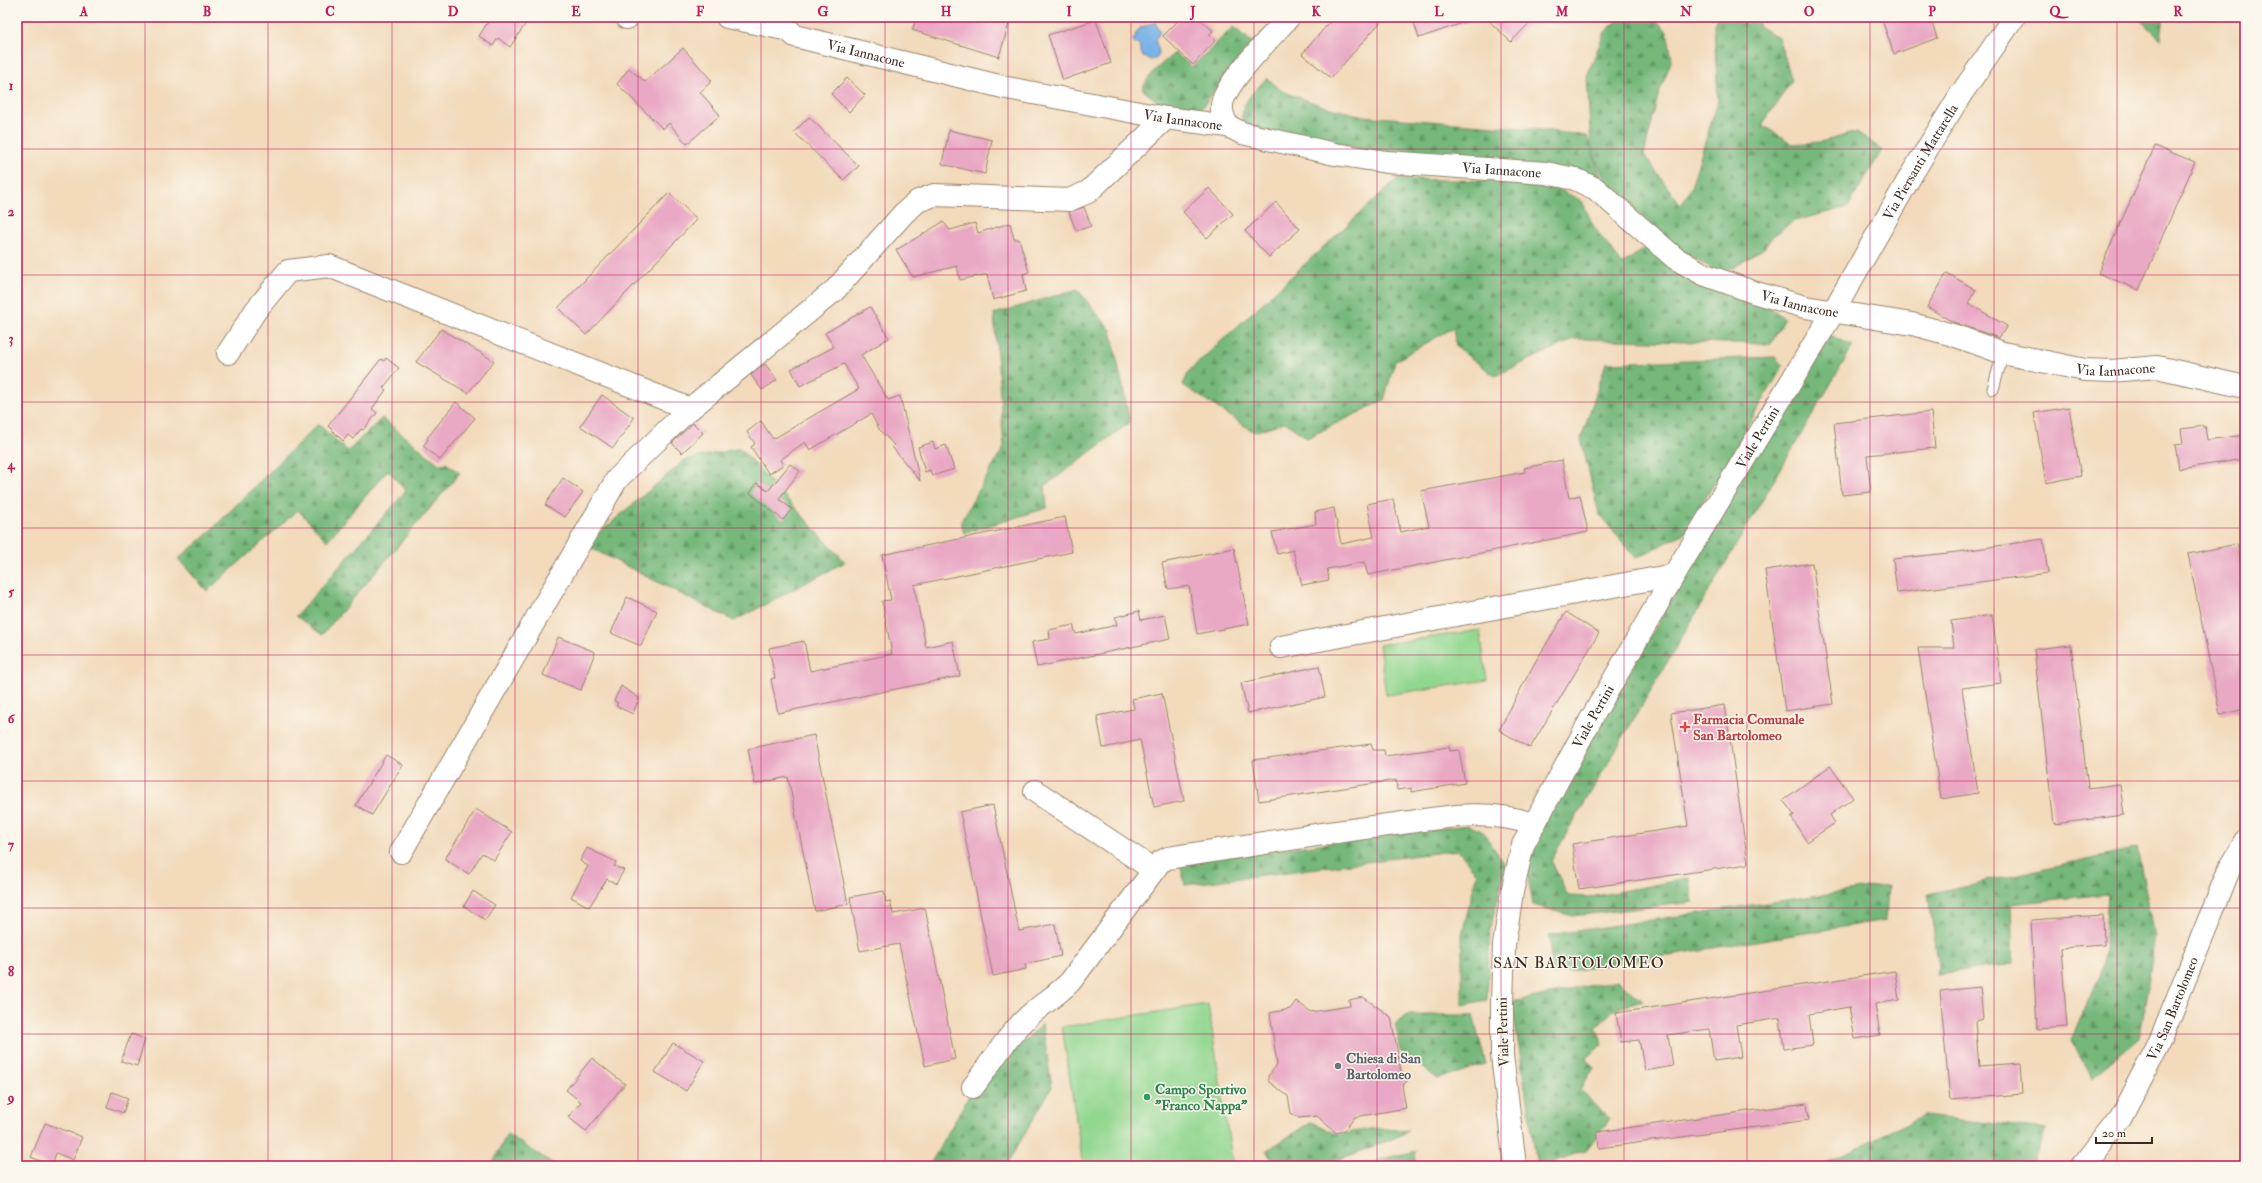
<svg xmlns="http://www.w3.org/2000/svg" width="2262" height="1183" font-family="'IM FELL Double Pica',serif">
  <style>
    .forest { fill: url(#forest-firs); stroke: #58714c }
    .park { fill: #92d790; stroke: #668057 }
    .water { fill: #79b3e9; stroke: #5a6e84 }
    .building { fill: #e9a8c4 }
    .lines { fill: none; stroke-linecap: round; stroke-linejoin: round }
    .service-casing { stroke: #96826c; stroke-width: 13 }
    .minor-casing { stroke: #96826c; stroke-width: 24 }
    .service { stroke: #fff; stroke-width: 11 }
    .minor { stroke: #fff; stroke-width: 22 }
    .grid { fill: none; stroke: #c2185b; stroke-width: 1; stroke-opacity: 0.55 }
    .health-dot { fill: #e0444e; stroke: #fbf7ec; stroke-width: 1.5 }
    .worship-dot { fill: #6b7280; stroke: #fbf7ec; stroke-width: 1.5 }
    .leisure-dot { fill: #2e9e5b; stroke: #fbf7ec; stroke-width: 1.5 }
    .labels { text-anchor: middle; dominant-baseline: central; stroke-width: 3; stroke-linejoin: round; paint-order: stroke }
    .street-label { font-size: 14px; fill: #3b2a1e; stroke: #fbf7ec }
    .health-label { font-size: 14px; font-weight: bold; fill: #be3a42; stroke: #fbf7ec; text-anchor: start }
    .worship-label { font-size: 14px; font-weight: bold; fill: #5b616d; stroke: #fbf7ec; text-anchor: start }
    .leisure-label { font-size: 14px; font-weight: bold; fill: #27864d; stroke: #fbf7ec; text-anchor: start }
    .quarter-label { font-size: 16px; letter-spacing: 1px; fill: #3b2a1e; stroke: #fbf7ec }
    .neatline { fill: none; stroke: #c2185b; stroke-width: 1.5 }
    .grid-label { font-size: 13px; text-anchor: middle; font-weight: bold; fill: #c2185b }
  </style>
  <defs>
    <pattern id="forest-firs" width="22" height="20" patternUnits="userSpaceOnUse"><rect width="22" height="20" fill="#75b87a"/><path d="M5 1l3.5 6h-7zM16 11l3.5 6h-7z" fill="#619663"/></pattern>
  </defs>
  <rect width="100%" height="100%" fill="#fbf7ec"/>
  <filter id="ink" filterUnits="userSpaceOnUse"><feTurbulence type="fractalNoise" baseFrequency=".025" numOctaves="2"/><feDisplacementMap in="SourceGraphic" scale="8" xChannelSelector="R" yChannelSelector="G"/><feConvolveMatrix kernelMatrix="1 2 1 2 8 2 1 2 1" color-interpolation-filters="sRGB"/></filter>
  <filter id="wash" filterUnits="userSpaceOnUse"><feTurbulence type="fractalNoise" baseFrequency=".012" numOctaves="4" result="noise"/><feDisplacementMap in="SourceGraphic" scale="16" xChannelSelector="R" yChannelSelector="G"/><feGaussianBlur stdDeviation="0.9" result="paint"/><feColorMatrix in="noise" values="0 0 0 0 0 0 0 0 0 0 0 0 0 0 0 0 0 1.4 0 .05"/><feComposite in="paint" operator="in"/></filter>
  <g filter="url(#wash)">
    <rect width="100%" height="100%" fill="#f2dabb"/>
    <path class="forest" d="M1621 17H1653L1667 31 1672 59 1658 96 1644 155 1681 206 1691 187 1718 101 1714 26 1718 17H1760L1758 26 1778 37 1792 80 1762 125 1793 144 1821 142 1857 132 1882 150 1848 207 1794 221 1773 236 1764 248 1735 267 1716 271 1674 247 1607 185 1592 150 1603 184 1454 166 1251 128 1242 120C1241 102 1255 90 1267 78L1282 91 1322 106 1363 116 1535 129 1587 136 1591 148 1587 76 1604 33Z
      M2137 17H2164L2161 40Z
      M1233 27 1253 43 1201 109 1190 115 1168 110 1142 89C1150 73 1161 64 1175 53L1192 67Z
      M1397 179 1496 181 1554 187 1582 201 1594 227 1622 264 1646 248 1769 307 1785 318 1771 344 1574 339 1495 376 1456 347 1453 328 1395 361 1384 400 1307 438 1285 422 1254 432 1183 385 1189 371Z
      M1077 289 1111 330 1130 422 1045 486 1047 508 964 533 961 521 1004 447 994 314Z
      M1826 333 1853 346 1551 860 1568 896 1591 897 1690 878 1693 902 1573 916 1533 905 1526 867 1548 814Z
      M1775 357 1783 366 1685 533 1636 558 1599 514 1581 439 1606 363Z
      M382 418 439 464 446 463 460 473 322 635 296 616 406 491 388 470 327 541 298 510 207 591 178 559 202 539 318 424 348 451Z
      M740 448 845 562 734 621 585 545 685 460Z
      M1467 825 1482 831 1506 866 1490 929 1487 1000 1462 1005V934L1477 874 1458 850 1185 885 1180 862Z
      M2137 848 2155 936 2140 1038 2092 1078 2071 1041 2103 966 2108 894 2011 904 2013 964 1937 974 1939 966 1928 894Z
      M1888 885 1886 920 1552 974 1549 935Z
      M1617 980 1643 1001 1614 1009 1596 1028 1603 1044 1586 1058 1594 1068 1580 1089 1610 1120 1586 1150 1542 1166H1537L1512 1002Z
      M1407 1015H1473L1486 1064 1438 1079 1401 1051 1395 1024Z
      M1042 1024 1052 1087 1006 1166H929L970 1094Z
      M1923 1116 2046 1129 2032 1166H1821Z
      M1312 1122 1338 1135 1374 1128 1409 1131 1390 1140 1322 1166H1276L1267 1150Z
      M507 1134 557 1166H491Z
      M1416 1151 1414 1166H1352Z"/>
    <path class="park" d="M1480 630 1487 680 1386 695 1379 645Z
      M1208 1004 1233 1166H1083L1062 1027Z"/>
    <path class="water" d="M1155 22 1160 32 1155 40 1159 52 1157 58 1151 60 1143 57 1138 43 1135 44 1133 39 1136 38 1135 35 1140 28Z"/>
    <g id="blocks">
      <path class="building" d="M491 17H517L526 23 510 47 498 38 493 46 479 36Z
        M917 17H1011L999 57 912 30Z
        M1182 17H1198L1213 31 1209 35 1215 41 1193 65 1163 36Z
        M1334 17H1385L1331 78 1302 54Z
        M1412 17H1473L1474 19 1419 38Z
        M1485 17H1535L1511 42Z
        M1881 17H1930L1937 38 1894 54Z
        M1096 20 1111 63 1063 80 1048 35Z
        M683 48 712 81 700 92 720 115 687 144 669 123 663 129 617 84 629 68 645 82Z
        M847 78 865 95 849 112 831 94Z
        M809 117 859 166 843 180 794 132Z
        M949 130 992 140 985 174 942 164Z
        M2155 146 2195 162 2139 290 2098 273Z
        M1209 188 1233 214 1207 238 1183 212Z
        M669 193 697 219 586 335 558 308Z
        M1276 202 1300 229 1269 257 1245 231Z
        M1084 207 1091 226 1076 231 1069 212Z
        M943 222 950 230 975 223 978 233 1010 223 1014 239H1019L1029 272 1023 274 1026 291 993 300 987 274 960 280 957 266 913 277 896 250Z
        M1947 273 1976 290 1968 303 2007 326 1999 338 1953 322 1927 307Z
        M870 307 889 338 861 355 888 400 900 396 920 481 892 447 894 445 879 429 871 414 810 450 805 442 780 460 783 465 769 474 751 447 755 444 747 432 761 421 773 439 859 389 844 364 800 386 791 369 834 347 825 333Z
        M441 329 494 361 468 393 416 362Z
        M386 358 399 368 383 388 386 390 372 409 377 413 363 430 361 429 353 439 348 435 343 441 328 426 381 359 384 361Z
        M765 364 777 380 762 390 751 375Z
        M602 395 634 418 613 448 580 426Z
        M456 402 475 418 440 460 423 446 428 440 427 438Z
        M2069 407 2081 476 2046 483 2034 413Z
        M1931 412 1935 448 1867 455 1871 492 1842 495 1834 423Z
        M693 423 703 433 682 453 672 443Z
        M2205 426 2207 440 2245 435V459L2179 469 2175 445 2183 444 2181 429Z
        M933 442 935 449 946 445 954 469 932 476 930 470 925 472 918 447Z
        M1562 460 1569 498 1580 495 1588 532 1368 575 1364 562 1327 569 1329 580 1302 585 1293 550 1277 554 1272 532 1316 524 1315 512 1334 508 1341 544 1374 537 1367 504 1393 499 1401 532 1429 526 1421 491 1525 472 1524 468Z
        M790 464 800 471 779 499 792 509 783 520 750 493 757 483 768 491Z
        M563 478 583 492 565 517 545 505Z
        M1065 517 1072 552 914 585 926 647 953 641 960 676 778 713 771 679 775 678 769 648 804 641 810 671 892 654 882 601 891 600 882 555Z
        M2043 539 2048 573 1897 593 1893 559 1957 552Z
        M2237 544 2245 584V709L2220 715 2188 554Z
        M1234 548 1249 624 1197 634 1189 586 1168 589 1162 563Z
        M1812 563 1833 704 1785 711 1765 570Z
        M627 597 657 611 641 646 611 633Z
        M1139 611 1141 620 1165 615 1170 639 1037 667 1032 642 1050 639 1049 630 1073 625 1076 634 1117 625 1115 617Z
        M1566 612 1599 633 1530 748 1499 730 1534 664Z
        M1992 615 2001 683 1962 688 1978 793 1941 799 1918 648H1954L1951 621Z
        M558 637 595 652 581 690 543 675Z
        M2071 645 2088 788 2120 784 2124 815 2054 824 2034 649Z
        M1319 666 1325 697 1248 713 1241 683Z
        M621 686 639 698 633 714 616 706 618 703 614 701Z
        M1162 693 1184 801 1154 807 1140 740 1103 748 1097 716 1134 709 1132 699Z
        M1725 705 1748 864 1579 889 1572 844 1688 826 1671 713Z
        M814 735 848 904 815 911 788 777 755 784 748 749Z
        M1371 744 1373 750H1384L1385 756 1449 747 1450 751 1459 750 1465 783 1411 792V788L1397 790 1396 780 1259 801 1253 760Z
        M386 755 403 765 372 815 356 805Z
        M1830 766 1853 798 1830 815 1835 823 1807 842 1791 817 1794 815 1783 800Z
        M993 805 1019 931 1055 924 1061 956 1025 964 1026 969 993 976 960 812Z
        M476 809 512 832 494 860 482 853 469 874 445 859Z
        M587 848 616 862 614 866 624 870 616 884 607 879 589 907 571 897 588 866 580 861Z
        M473 891 495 905 485 920 464 906Z
        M884 891 886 902 890 901 893 914 925 908 955 1059 925 1066 899 944 860 951 850 897Z
        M2103 915 2104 945 2061 948 2067 1027 2037 1029 2031 920Z
        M1895 971 1899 1000 1875 1004 1880 1035 1855 1039 1849 1007 1809 1014 1813 1045 1784 1049 1780 1018 1736 1025 1741 1057 1714 1061 1709 1029 1668 1035 1673 1066 1645 1071 1639 1040 1621 1042 1616 1013Z
        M1980 987 1983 1019 1975 1021 1979 1066 2020 1063 2022 1094 1950 1100 1940 991Z
        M1363 997 1391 1017 1401 1071 1410 1078 1402 1086 1406 1108 1355 1117 1344 1131 1336 1133 1317 1116 1299 1118 1291 1113 1288 1096 1269 1082 1268 1076 1277 1065 1270 1013 1290 1009 1296 1001 1311 1012 1350 1006 1349 1000Z
        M131 1034 145 1039 137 1066 121 1061Z
        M673 1043 704 1061 686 1091 655 1072Z
        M592 1058 625 1084 586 1131 568 1117 581 1102 566 1090Z
        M112 1092 128 1098 123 1113 107 1107Z
        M1807 1103 1809 1120 1599 1148 1597 1132Z
        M45 1123 82 1137 73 1160 56 1153 52 1166 31 1157Z"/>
    </g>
  </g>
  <g filter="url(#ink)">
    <use href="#blocks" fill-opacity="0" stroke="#96826c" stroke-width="1"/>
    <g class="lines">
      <defs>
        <path id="service" d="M1993 389 2003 353"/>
        <g id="minor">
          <path id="s1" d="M727 17 789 30 795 36 1007 88 1166 118 1228 126 1242 133 1335 154 1387 162 1546 173 1575 179 1596 189 1675 258 1703 274 1753 292 1805 307 1912 324 1953 335 2003 353 2085 370 2111 371 2157 367 2245 387"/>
          <path d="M627 18V17"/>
          <path d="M1228 126C1223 118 1220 109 1223 100 1231 77 1272 36 1289 17"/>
          <path d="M228 353 256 310 288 271 329 266 690 409"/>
          <path d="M1281 647 1674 575"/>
          <path d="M1035 791 1154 870"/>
          <path d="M401 852 617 479 685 413 835 290 904 213 918 201 934 195 1069 200 1088 192 1166 118"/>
          <path d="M973 1087C991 1063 1007 1036 1029 1016 1042 1004 1057 995 1070 982L1160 862 1168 858C1242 847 1315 834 1388 825 1436 819 1485 807 1532 824"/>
          <path id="s2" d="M1515 1166 1502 1055V1002L1504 945 1512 892 1523 845 1590 721 1674 575 1829 319 1913 172 1961 94 2014 17"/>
          <path id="s3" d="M2083 1166 2120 1118 2160 1041 2231 865 2245 841"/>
        </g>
      </defs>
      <use href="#service" class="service-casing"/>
      <use href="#minor" class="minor-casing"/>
      <use href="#service" class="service"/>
      <use href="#minor" class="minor"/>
    </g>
  </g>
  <path class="grid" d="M145 17V1166M268 17V1166M392 17V1166M515 17V1166M638 17V1166M761 17V1166M885 17V1166M1008 17V1166M1131 17V1166M1254 17V1166M1377 17V1166M1501 17V1166M1624 17V1166M1747 17V1166M1870 17V1166M1994 17V1166M2117 17V1166M17 149H2245M17 275H2245M17 402H2245M17 528H2245M17 655H2245M17 781H2245M17 908H2245M17 1034H2245"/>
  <path class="health-dot" d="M1683 721h4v4h4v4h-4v4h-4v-4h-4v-4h4z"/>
  <circle class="worship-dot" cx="1338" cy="1066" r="4"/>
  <circle class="leisure-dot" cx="1147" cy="1097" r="4"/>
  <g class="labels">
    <g class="street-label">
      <text stroke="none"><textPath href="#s1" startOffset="145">Via Iannacone</textPath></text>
      <text stroke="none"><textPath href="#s1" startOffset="469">Via Iannacone</textPath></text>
      <text stroke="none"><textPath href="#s2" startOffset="1114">Via Piersanti Mattarella</textPath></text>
      <text stroke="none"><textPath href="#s1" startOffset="793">Via Iannacone</textPath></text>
      <text stroke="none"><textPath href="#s1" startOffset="1129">Via Iannacone</textPath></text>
      <text stroke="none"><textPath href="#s1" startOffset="1453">Via Iannacone</textPath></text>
      <text stroke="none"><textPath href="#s2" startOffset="794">Viale Pertini</textPath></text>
      <text stroke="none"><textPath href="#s2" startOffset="470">Viale Pertini</textPath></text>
      <text stroke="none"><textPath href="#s3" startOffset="182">Via San Bartolomeo</textPath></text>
      <text transform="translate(1503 1032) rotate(-92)">Viale Pertini</text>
    </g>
    <g class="health-label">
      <text x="1693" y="719">Farmacia Comunale<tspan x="1693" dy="16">San Bartolomeo</tspan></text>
    </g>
    <g class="worship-label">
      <text x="1346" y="1058">Chiesa di San<tspan x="1346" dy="16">Bartolomeo</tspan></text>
    </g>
    <g class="leisure-label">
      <text x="1155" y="1089">Campo Sportivo<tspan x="1155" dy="16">"Franco Nappa"</tspan></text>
    </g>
    <g class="quarter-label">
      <text x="1579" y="963">SAN BARTOLOMEO</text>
    </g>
  </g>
  <rect width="2262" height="1183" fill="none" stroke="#fbf7ec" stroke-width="44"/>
  <path d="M2096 1137v6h56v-6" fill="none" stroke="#3b2a1e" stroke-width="2"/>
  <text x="2102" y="1137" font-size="12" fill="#3b2a1e" stroke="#fbf7ec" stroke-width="3" paint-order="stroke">20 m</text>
  <rect x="22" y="22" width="2218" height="1139" class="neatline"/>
  <g class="grid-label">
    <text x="84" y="16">A</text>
    <text x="207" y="16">B</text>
    <text x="330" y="16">C</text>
    <text x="453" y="16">D</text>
    <text x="576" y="16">E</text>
    <text x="700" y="16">F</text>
    <text x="823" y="16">G</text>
    <text x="946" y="16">H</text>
    <text x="1069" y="16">I</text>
    <text x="1193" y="16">J</text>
    <text x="1316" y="16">K</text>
    <text x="1439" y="16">L</text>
    <text x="1562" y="16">M</text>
    <text x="1686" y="16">N</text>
    <text x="1809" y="16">O</text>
    <text x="1932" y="16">P</text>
    <text x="2055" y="16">Q</text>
    <text x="2178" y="16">R</text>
    <text x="11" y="90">1</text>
    <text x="11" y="216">2</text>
    <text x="11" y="343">3</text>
    <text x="11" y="469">4</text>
    <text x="11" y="596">5</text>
    <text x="11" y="723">6</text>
    <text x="11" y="849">7</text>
    <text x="11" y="976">8</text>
    <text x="11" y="1102">9</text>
  </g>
</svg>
